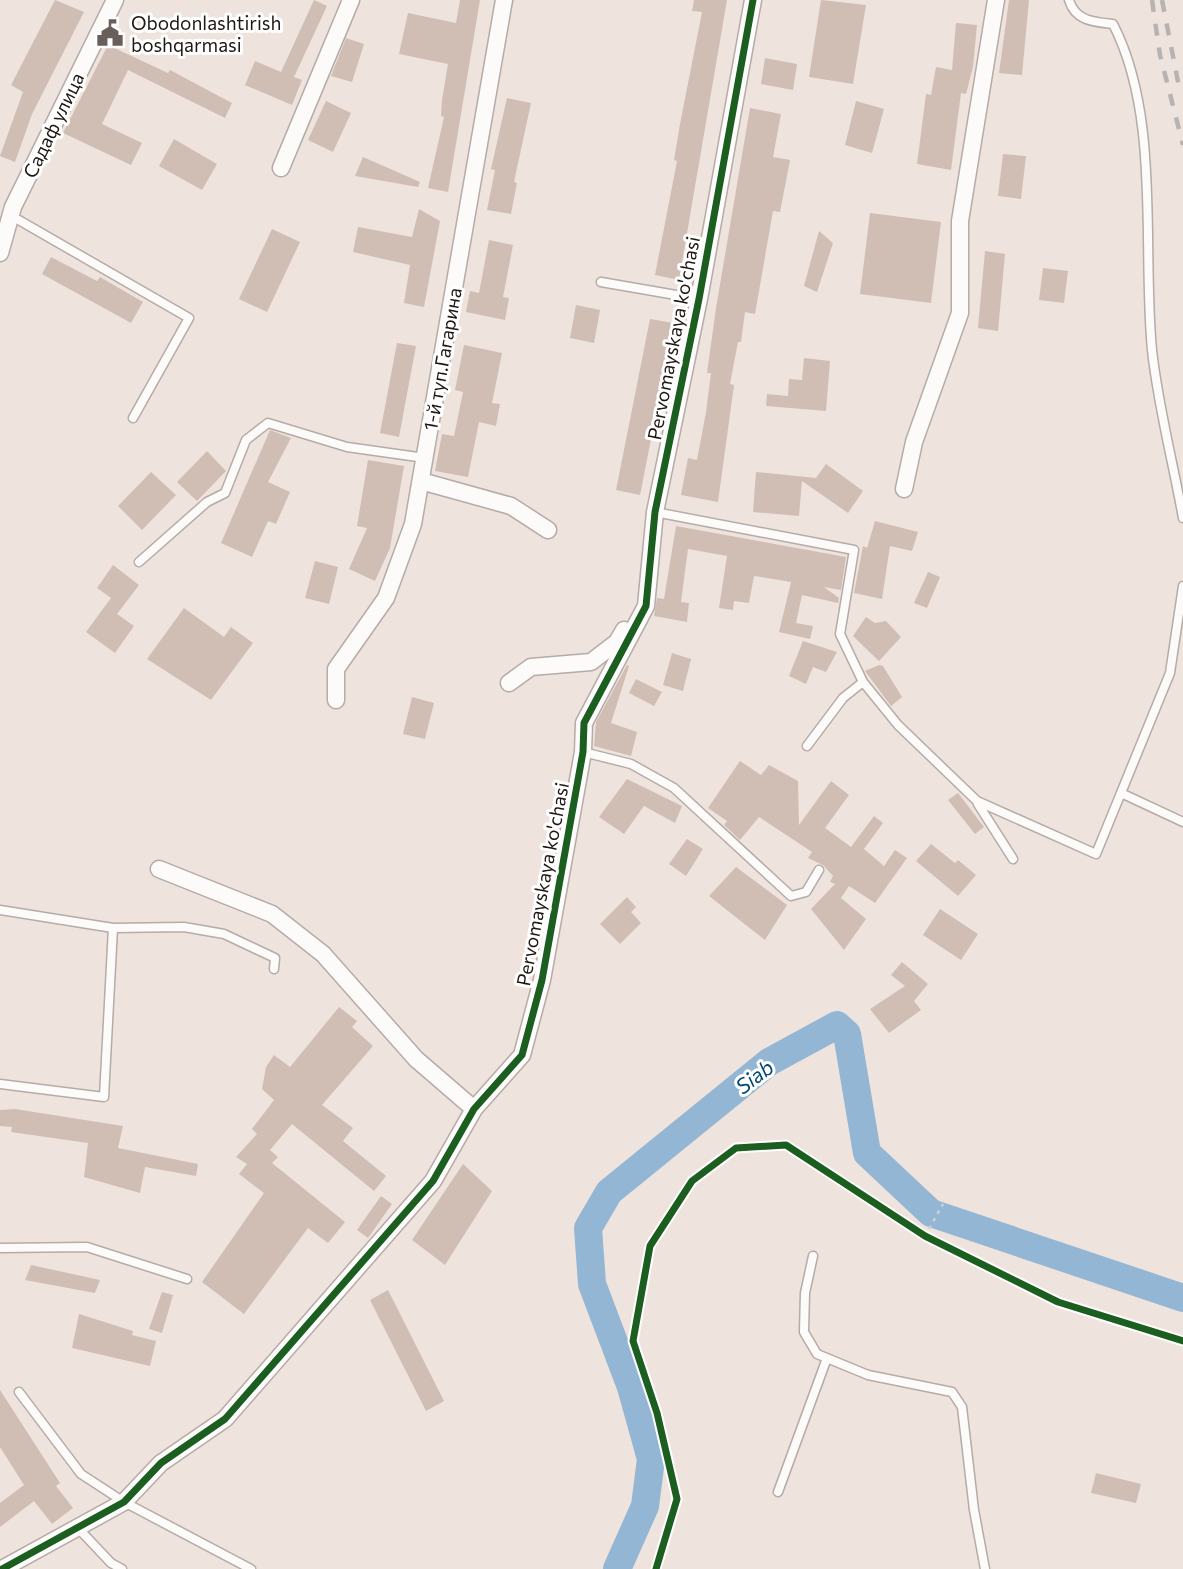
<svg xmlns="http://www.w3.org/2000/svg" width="1183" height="1569" font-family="Commissioner,sans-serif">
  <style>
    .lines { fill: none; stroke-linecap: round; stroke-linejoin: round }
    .river { stroke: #92b6d3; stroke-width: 28 }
    .building { fill: #d0beb5 }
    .lane-casing { stroke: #b5aba7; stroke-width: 11 }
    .street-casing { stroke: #b5aba7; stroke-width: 19 }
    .path { stroke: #d3cfce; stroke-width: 2.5; stroke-dasharray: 3.5 5; stroke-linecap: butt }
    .lane { stroke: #fdfbfa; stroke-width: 8 }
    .street { stroke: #fdfbfa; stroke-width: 16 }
    .rail { stroke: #b6b3b2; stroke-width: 4.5; stroke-dasharray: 12 12; stroke-linecap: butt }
    .cycleway-casing { stroke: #fff; stroke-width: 11 }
    .cycleway { stroke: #1b5e20; stroke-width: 7 }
    .labels { text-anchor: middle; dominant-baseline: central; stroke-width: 6; stroke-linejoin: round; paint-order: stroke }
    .poi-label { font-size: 19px; fill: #1f1713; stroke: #fff; text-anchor: start }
    .street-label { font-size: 19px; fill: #1f1713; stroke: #fff }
    .water-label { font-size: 21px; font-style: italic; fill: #044975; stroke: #fff }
  </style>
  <rect width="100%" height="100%" fill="#efe3dd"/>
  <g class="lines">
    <path class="river" d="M617 1569 645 1506 651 1459 631 1387 592 1284 588 1228 609 1192 769 1062 837 1025 847 1034 867 1153 931 1213 1183 1298"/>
  </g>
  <path class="building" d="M55 0 84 12 32 114 15 162 0 156 23 92 11 85Z
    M314 0 327 6 294 77 302 80 292 105 245 85 255 61 281 72Z
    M460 0H480L448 192 428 188 444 117 441 116 442 100 448 64 399 54 408 13 456 23Z
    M694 0H727L679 280 655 275 677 161 674 160 680 124 702 12 692 11Z
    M821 0 866 5 853 84 809 77Z
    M1009 0H1029L1022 75 999 73Z
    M956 23 977 25 973 67 966 94 961 93 951 170 917 164 926 94 931 95 936 67 952 70Z
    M346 38 364 44 352 82 331 76Z
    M108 45 168 73 170 70 232 103 225 118 128 70 102 124 142 143 131 165 63 133Z
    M765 58 797 64 793 90 761 84Z
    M507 98 531 103 514 182 517 183 511 214 487 210 495 170 491 169Z
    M326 101 351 113 333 152 308 140Z
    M856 101 884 109 872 153 845 145Z
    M750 108 781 114 773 157 790 160 780 212 773 211 755 314 745 312 741 342H738L730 384 734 385 718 502 681 495 688 458 697 460 706 412 711 373H707L716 308Z
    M174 139 217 164 202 190 159 166Z
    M1003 154 1026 156 1021 199 998 196Z
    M363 157 420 182 418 187 355 176Z
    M419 209 440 221 424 307 404 303 410 265 353 252 358 227 412 237Z
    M870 213 941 222 931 303 860 294Z
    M272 229 300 242 267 312 239 299Z
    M819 231 833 243 817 292 804 286Z
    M489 240 513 245 503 297 509 298 505 320 466 312 470 291 479 293Z
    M985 251 1005 254 998 331 978 328Z
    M51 257 97 281 100 277 143 302 131 323 42 274Z
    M1043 268 1068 271 1064 303 1039 300Z
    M576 305 600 310 594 343 570 338Z
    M650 319 674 323 640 495 616 490Z
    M397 343 416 346 399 437 380 433Z
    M464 345 502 353 492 403 500 404 496 426 479 422 468 477 435 471 442 434 454 436 463 392 455 390Z
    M804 358 830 361 826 411 766 406 767 394 788 396 789 379 802 380Z
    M270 430 291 438 268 482 290 492 276 524 268 521 252 557 221 543Z
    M207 451 226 471 197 501 177 482Z
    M368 460 404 466 390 548 375 581 349 569 367 528 357 526Z
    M826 464 863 491 848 513 802 481 799 516 753 512 756 472 816 478Z
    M151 472 176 495 142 530 118 506Z
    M875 521 918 532 912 551 890 546 882 599 854 593 863 546 867 548Z
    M676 526 846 557 841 590 824 587 839 598 838 603 802 595 796 623 813 626 810 639 779 632 791 582 754 576 749 603 734 601 733 610 719 608 727 556 688 549 681 602 689 603 687 622 654 616 657 598 664 599Z
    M315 561 338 567 329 604 305 598Z
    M113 565 139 585 117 614 134 626 115 653 86 632 111 598 97 588Z
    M928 572 940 577 927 608 914 603Z
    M184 608 224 637 231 627 253 643 211 700 147 659Z
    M866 617 875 623 886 621 901 637 879 661 853 636Z
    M803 641 837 652 826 672 813 667 806 684 789 676Z
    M672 653 691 659 683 691 663 685Z
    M627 665 629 666 611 723 637 732 631 756 594 746 596 722Z
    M879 665 883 666 902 697 891 706 865 671Z
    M636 679 662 692 654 706 629 693Z
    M412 697 434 703 425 739 403 734Z
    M740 761 761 775 769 765 798 781 799 825 831 781 849 795 825 828 851 847 874 816 883 823 864 849 884 866 895 850 907 858 875 903 849 886 841 898 866 919 844 950 811 909 835 884 830 882 833 876 823 865 808 858 812 852 759 817 740 840 724 825 727 821 708 808Z
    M627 779 682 806 675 823 644 806 624 834 599 817Z
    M958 793 984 827 975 834 948 800Z
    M687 839 703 849 686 876 669 864Z
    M931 844 955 863 958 860 976 875 958 896 916 861Z
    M736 867 787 905 765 940 709 896Z
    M627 897 636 907 631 912 641 923 620 944 600 924Z
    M940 909 978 934 961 960 923 935Z
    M902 962 928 984 914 1001 921 1010 889 1033 870 1009 905 986 891 975Z
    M339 1007 357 1021 352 1027 373 1046 322 1105 353 1128 343 1141 386 1176 374 1191 292 1124 270 1150 278 1157 272 1163 345 1222 328 1243 308 1228 244 1314 202 1282 264 1193 239 1174 247 1164 236 1157 257 1134 252 1129 274 1100 262 1089 266 1067 274 1055 290 1067Z
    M15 1109 123 1126 118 1148 198 1164 196 1176 145 1167 140 1193 84 1177 88 1143 11 1132 12 1127 0 1126V1110Z
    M463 1164 492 1191 445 1265 412 1240Z
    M381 1196 392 1204 368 1238 357 1230Z
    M31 1265 100 1280 95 1293 25 1280Z
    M388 1290 444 1401 426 1411 370 1300Z
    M162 1292 173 1295 162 1333 149 1329Z
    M79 1314 133 1331 132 1335 156 1341 150 1366 72 1348Z
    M0 1390 60 1483 56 1486 73 1508 52 1524 34 1501 0 1527V1503L24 1485 0 1447Z
    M1096 1473 1141 1484 1136 1503 1091 1493Z"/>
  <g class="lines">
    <defs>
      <path id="lane" d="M1069 0C1075 21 1094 22 1113 24 1161 117 1142 247 1152 350 1158 406 1173 462 1183 518
        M10 215 189 318 133 418
        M601 282 699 299
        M655 512 854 550 840 634 863 682 898 725 977 801 1096 854 1170 673 1183 586
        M139 562 207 502 225 493 246 440 268 423 347 447 425 458
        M807 746 843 698 863 682
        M583 752 631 764 674 788 791 896 806 892 819 870
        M1121 793 1183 822
        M978 804 1013 859
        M0 910 113 928
        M0 1084 104 1097 113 928 184 927 224 934 275 958 274 969
        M0 1248 87 1247 187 1279
        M813 1256 805 1293 804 1332 817 1354 868 1375 952 1392 962 1407 974 1510 985 1569
        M19 1392 81 1474 124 1502 251 1569
        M778 1492 827 1358
        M77 1527 111 1563 122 1569"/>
      <path id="street" d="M281 168 351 0
        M0 253 13 207 115 0
        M421 481 511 506 548 530
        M904 489 914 442 960 313V221L996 0
        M509 683 531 667 591 662 617 642 624 630
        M336 700V669L386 598 413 524 504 0
        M159 869 272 914 323 954 416 1059 474 1109
        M2 1569 124 1502 161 1463 225 1419 433 1181 474 1109 522 1055 542 980 583 752 584 723 646 606 655 512 699 299 753 0"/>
    </defs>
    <use href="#lane" class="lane-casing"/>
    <use href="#street" class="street-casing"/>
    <path class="path" d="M925 1236 943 1204
      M656 1569 677 1499 657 1413 633 1341 650 1246 692 1181 736 1148 786 1145 925 1236 1058 1302 1183 1341"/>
    <use href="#lane" class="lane"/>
    <use href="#street" class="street"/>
    <path class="rail" d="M1152 0 1160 55 1183 145
      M1162 0 1179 87"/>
    <defs>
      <path id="cycleway" d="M2 1569 124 1502 161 1463 225 1419 433 1181 474 1109 522 1055 542 980 583 752 584 723 646 606 655 512 699 299 753 0
        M656 1569 677 1499 657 1413 633 1341 650 1246 692 1181 736 1148 786 1145 925 1236 1058 1302 1183 1341"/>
    </defs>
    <use href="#cycleway" class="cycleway-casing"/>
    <use href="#cycleway" class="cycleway"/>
  </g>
  <defs>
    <symbol id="civic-bare" viewBox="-9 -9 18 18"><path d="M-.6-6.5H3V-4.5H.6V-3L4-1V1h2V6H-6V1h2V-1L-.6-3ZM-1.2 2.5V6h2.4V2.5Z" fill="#685e5a" stroke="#fff" stroke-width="2.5" paint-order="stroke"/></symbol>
  </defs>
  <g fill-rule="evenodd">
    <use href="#civic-bare" x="91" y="14" width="38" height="38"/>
  </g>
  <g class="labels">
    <g class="poi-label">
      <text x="131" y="22">Obodonlashtirish<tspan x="131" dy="22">boshqarmasi</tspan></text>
    </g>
    <g class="street-label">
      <text transform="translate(53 125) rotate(-64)">Садаф улица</text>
      <text transform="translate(673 338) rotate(-79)">Pervomayskaya ko'chasi</text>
      <text transform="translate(442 359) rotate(-80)">1-й туп.Гагарина</text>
      <text transform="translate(542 884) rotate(-79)">Pervomayskaya ko'chasi</text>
    </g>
    <g class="water-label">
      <text transform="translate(754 1076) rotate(-37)">Siab</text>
    </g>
  </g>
</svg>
